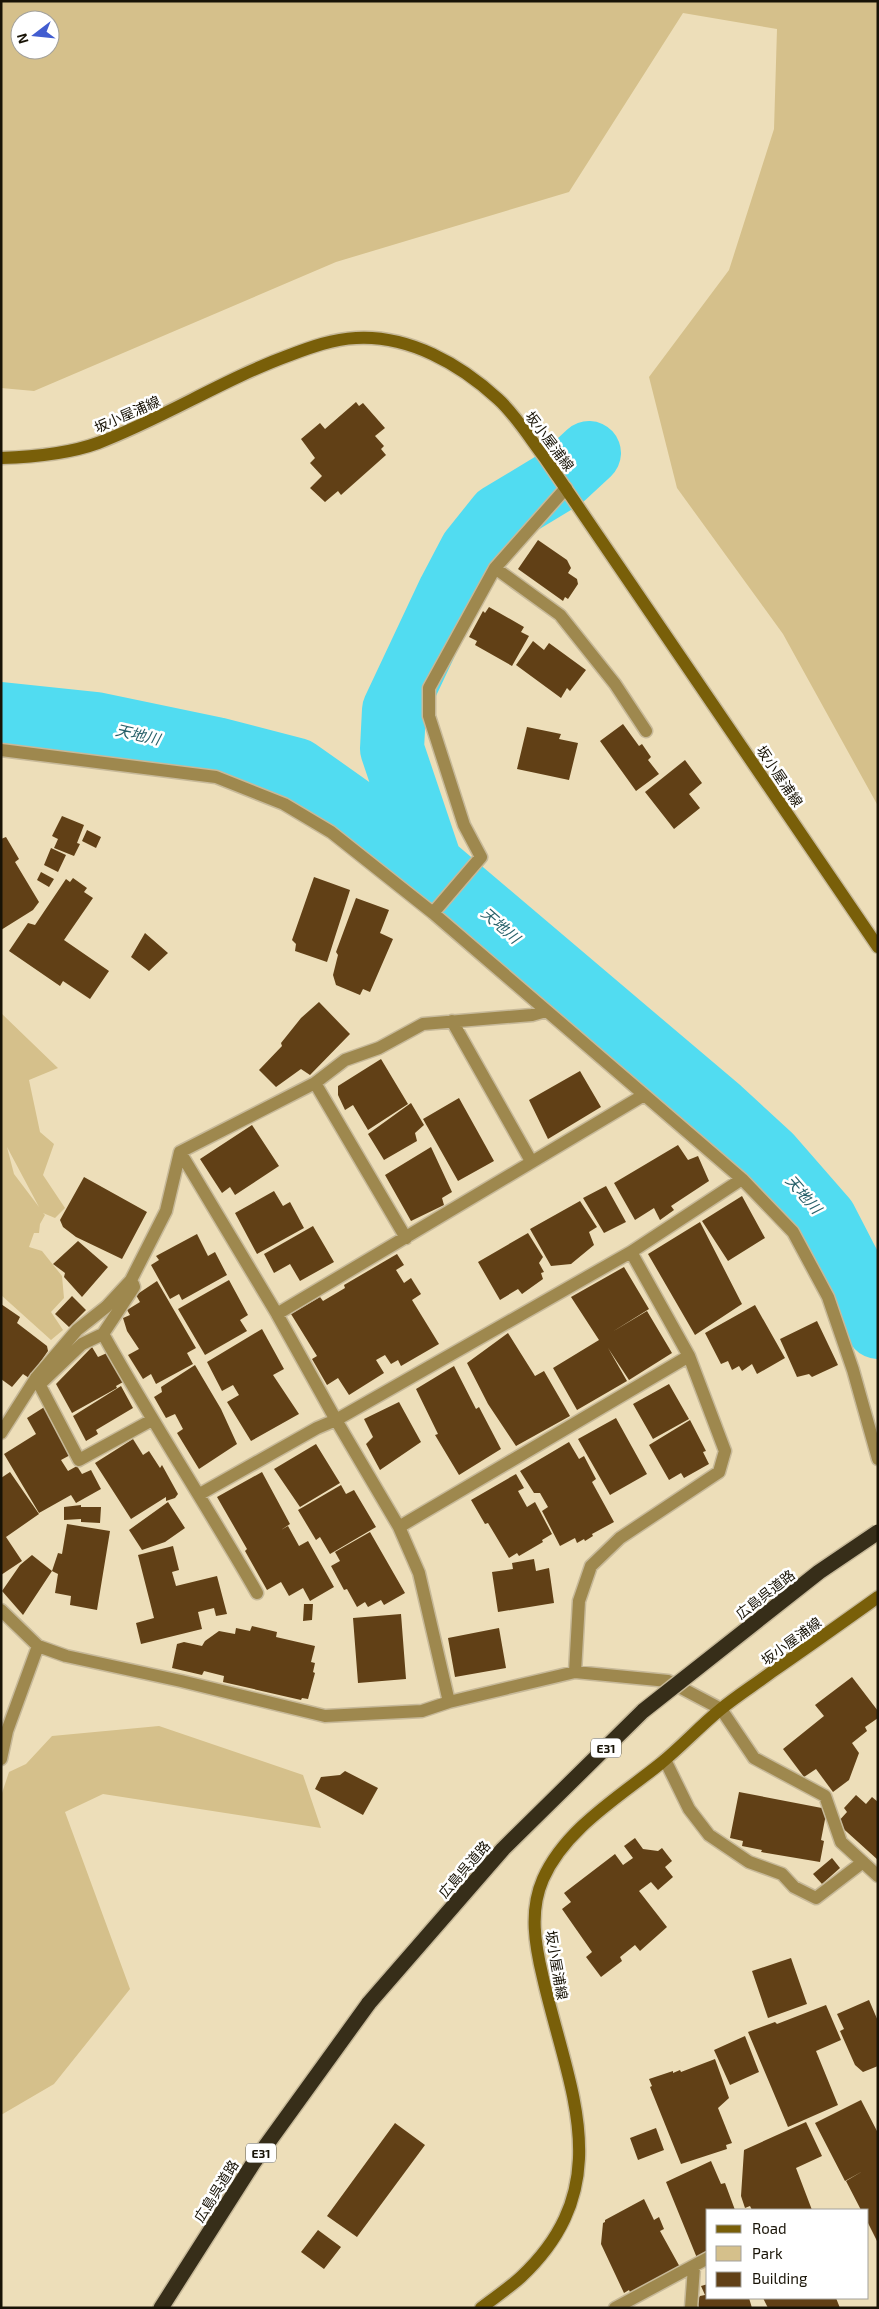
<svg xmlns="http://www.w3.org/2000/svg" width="879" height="2309" font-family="'Exo 2','Noto Sans JP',sans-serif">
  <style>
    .green { fill: #d5c08b; fill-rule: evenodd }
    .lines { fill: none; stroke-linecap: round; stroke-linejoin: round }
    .river { stroke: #51dcf1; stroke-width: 64 }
    .building { fill: #614016 }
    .minor-casing { stroke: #c7b999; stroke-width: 15 }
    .secondary-casing { stroke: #c7b999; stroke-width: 15 }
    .motorway-casing { stroke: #c7b999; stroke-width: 18 }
    .minor { stroke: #9e884e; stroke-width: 12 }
    .secondary { stroke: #795f09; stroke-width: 12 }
    .motorway { stroke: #372e19; stroke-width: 15 }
    .motorway-bridge-casing { stroke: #c7b999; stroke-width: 18; stroke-linecap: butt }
    .motorway-bridge { stroke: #372e19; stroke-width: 15 }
    .labels { text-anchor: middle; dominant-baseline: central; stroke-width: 5; stroke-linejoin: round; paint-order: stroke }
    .shield { fill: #fff; stroke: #5d5a51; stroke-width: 1 }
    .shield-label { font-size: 12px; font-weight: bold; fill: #181306 }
    .street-label { font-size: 14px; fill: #181306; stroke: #fff }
    .water-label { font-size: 15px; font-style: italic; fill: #28616a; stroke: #fff }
  </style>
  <rect width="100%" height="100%" fill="#eddeb9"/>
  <path class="green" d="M1 1H878V806L783 634 677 488 649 377 729 270 774 129 777 29 683 13 569 192 336 262 34 391 1 388ZM20 20H50V50H20Z
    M1 1013 58 1068 29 1080 40 1132 54 1144 43 1175 65 1208 55 1218 43 1213 45 1215 40 1224 39 1233H34L29 1247 42 1251 62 1276 64 1298 51 1312 63 1330 51 1340 1 1295ZM7 1147 39 1207 14 1174Z
    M159 1726 303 1775 321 1828 103 1794 65 1812 130 1989 54 2084 1 2115V1796L9 1772 26 1764 52 1736Z"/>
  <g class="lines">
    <path class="river" d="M1 714 96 724 216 749 297 770 431 865 720 1110 770 1156 825 1219 871 1308 878 1327
      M431 865 392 749 394 710 450 591 471 551 499 516 562 478 589 453"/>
  </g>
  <path class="building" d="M356 402 359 406 363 403 385 428 375 436 384 446 381 449 386 455 341 495 338 491 325 502 310 488 322 476 310 463 315 458 301 439 320 423 325 429Z
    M538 540 567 560 571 568 568 573 577 579 578 584 568 599 565 597 563 601 518 569Z
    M489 607 524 627 521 632 529 636 512 666 475 645 477 641 469 637 483 611 485 613Z
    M533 641 544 650 549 643 586 670 570 691 567 688 561 698 516 665Z
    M623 724 639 746 642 744 651 757 648 760 659 774 636 791 600 741Z
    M527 727 561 734 559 739 578 743 569 780 517 769Z
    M685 760 702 783 689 794 700 808 674 829 645 792Z
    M62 816 84 825 77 843 80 844 74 856 54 848 58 839 52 836Z
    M87 830 101 837 96 848 82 841Z
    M6 837 19 859 15 862 39 902 33 910 1 930V839Z
    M51 848 66 855 58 872 44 865Z
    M41 872 54 879 49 887 37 880Z
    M314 877 350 890 327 962 295 951 296 944 292 940Z
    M73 878 87 888 84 892 93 898 64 940 109 971 90 999 63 981 60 986 9 951 28 923 35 925 66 879 70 882Z
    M356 898 389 910 380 933 393 939 370 992 363 989 360 995 336 985 333 975 338 955 336 952Z
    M145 933 168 953 149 971 131 957Z
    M319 1002 350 1034 310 1075 301 1069 276 1087 259 1070 282 1046 281 1043 301 1018Z
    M381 1059 408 1104 368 1130 353 1105 345 1110 338 1095V1086Z
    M580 1071 601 1107 548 1139 529 1100Z
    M459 1098 494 1161 458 1181 423 1119Z
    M411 1103 424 1125 415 1133 417 1141 384 1160 368 1134Z
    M252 1125 279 1166 235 1195 230 1187 222 1193 200 1159Z
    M678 1145 688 1160 698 1156 709 1181 671 1206 674 1210 660 1220 654 1208 635 1220 614 1183Z
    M431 1147 452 1192 442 1198 444 1205 411 1221 385 1175Z
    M84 1177 147 1212 122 1259 76 1237 63 1227 60 1220Z
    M606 1186 626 1222 604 1233 583 1198Z
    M274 1191 283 1206 290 1202 304 1228 257 1254 235 1213Z
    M742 1196 765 1238 728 1261 702 1221Z
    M580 1201 597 1227 589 1232 594 1245 571 1264 551 1266 530 1229Z
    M700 1222 742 1304 695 1335 648 1254Z
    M313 1226 334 1262 300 1281 290 1264 274 1273 264 1254Z
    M528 1233 543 1257 539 1263 544 1272 541 1273 543 1279 522 1294 518 1289 500 1300 478 1262Z
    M197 1234 208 1256 215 1252 227 1275 182 1300 179 1294 170 1299 151 1265 159 1260 156 1256Z
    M78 1241 108 1267 82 1297 64 1277 65 1273 53 1264Z
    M397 1254 404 1265 396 1270 404 1283 411 1278 421 1294 412 1300 439 1344 401 1366 398 1360 391 1364 385 1355 376 1360 384 1373 349 1395 338 1378 327 1385 312 1359 317 1356 291 1314 320 1297 323 1301 345 1288 344 1285Z
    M624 1267 649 1309 612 1332 647 1311 672 1353 629 1380 608 1348 627 1381 577 1410 553 1368 599 1340 571 1297Z
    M229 1280 248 1315 240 1320 247 1331 205 1355 178 1309Z
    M157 1281 196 1348 187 1353 193 1364 156 1384 151 1374 143 1379 128 1355 139 1349 127 1331 123 1318 130 1315 127 1310 140 1302 136 1295Z
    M72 1296 86 1310 69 1327 55 1314Z
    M1 1304 20 1317 17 1323 47 1346 48 1351 29 1378 23 1374 12 1387 1 1379Z
    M755 1305 785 1358 757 1374 752 1364 742 1371 739 1366 732 1370 728 1361 721 1364 705 1333Z
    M817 1321 838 1365 812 1377 809 1374 797 1377 780 1339Z
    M262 1329 284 1369 273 1375 299 1414 251 1441 227 1402 239 1395 233 1385 222 1391 207 1362Z
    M508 1333 535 1376 544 1371 570 1416 516 1446 488 1404 467 1363Z
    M92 1347 98 1357 107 1353 123 1382 116 1386 117 1388 72 1413 56 1384Z
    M195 1365 221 1409 237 1444 199 1469 177 1433 183 1429 175 1414 166 1418 154 1397 162 1392 161 1387Z
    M454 1366 476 1409 479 1407 501 1449 459 1475 435 1435 438 1434 416 1389Z
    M669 1384 689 1419 653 1439 633 1404Z
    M121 1386 133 1408 96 1430 98 1434 86 1441 73 1416Z
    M399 1402 421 1442 380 1470 366 1444 373 1437 364 1419Z
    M46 1406 72 1454 61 1460 68 1471 77 1466 82 1474 91 1470 101 1489 76 1503 71 1495 39 1513 4 1454 36 1434 27 1418Z
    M616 1418 647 1474 610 1495 578 1439Z
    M690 1420 706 1451 703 1452 709 1464 684 1478 681 1473 669 1480 649 1445Z
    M133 1439 143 1455 149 1451 160 1468 162 1465 178 1494 175 1498 166 1501V1497L131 1519 95 1463Z
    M569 1442 579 1459 584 1456 596 1479 592 1482 614 1522 592 1534 593 1536 585 1541 584 1539 577 1543 575 1538 560 1546 542 1511 548 1507 540 1493H534L520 1471Z
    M316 1444 340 1483 300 1507 274 1469Z
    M10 1472 39 1514 6 1537 22 1561 1 1575V1478Z
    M262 1472 290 1524 281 1530 288 1526 299 1546 308 1541 334 1587 310 1601 303 1588 289 1596 281 1582 267 1590 245 1551 247 1549 217 1497Z
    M516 1474 524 1488 518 1491 527 1507 535 1502 552 1534 542 1540 543 1542 519 1556 517 1553 509 1558 488 1523 485 1524 471 1500Z
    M341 1485 346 1494 354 1490 376 1527 330 1554 320 1537 316 1540 298 1510Z
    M168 1502 185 1528 165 1542 142 1550 129 1530Z
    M81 1505V1507H101L100 1523 81 1522V1519L64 1520V1507Z
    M67 1524 110 1531 97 1610 70 1605 71 1596 55 1593 58 1574 52 1571 58 1553 62 1554Z
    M370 1532 405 1593 384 1605 381 1600 368 1607 365 1602 357 1607 347 1589 344 1590 331 1566 340 1561 335 1552Z
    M173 1546 179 1570 172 1572 176 1586 217 1576 227 1614 216 1616 214 1608 198 1612 202 1629 141 1644 136 1623 154 1618 138 1555Z
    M32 1555 52 1571 23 1615 2 1591 20 1565Z
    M534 1559 536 1571 549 1568 554 1603 498 1612 492 1572 513 1569 512 1563Z
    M304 1604H313L312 1620 303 1621Z
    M401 1614 406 1679 358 1683 353 1618Z
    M252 1626 277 1632 276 1637 315 1646 311 1662 315 1663 313 1672 315 1673 308 1699 302 1698 301 1700 223 1682 224 1676 204 1671 202 1675 172 1668 177 1644 184 1642 202 1646 205 1641 219 1631 235 1634 236 1628 250 1631Z
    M499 1628 506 1668 455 1677 448 1638Z
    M852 1677 878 1711V1718L865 1727 867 1731 852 1743 859 1753 849 1780 833 1792 816 1769 804 1777 783 1749 824 1716 815 1705Z
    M345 1771 378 1788 363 1815 315 1789 321 1777 340 1775Z
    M739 1792 827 1809 821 1840 824 1841 820 1862 761 1852 762 1850 742 1846 743 1841 730 1838Z
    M856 1795 866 1804 872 1797 878 1802V1860L837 1823 847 1812 844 1808Z
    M635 1838 643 1849 658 1851 662 1848 672 1861 665 1867 673 1877 658 1890 651 1882 639 1891 667 1927 640 1951 635 1945 620 1957 622 1961 601 1977 586 1957 592 1952 562 1909 571 1902 564 1893 615 1854 623 1865 633 1858 624 1846Z
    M832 1858 840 1868 822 1884 813 1874Z
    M791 1958 807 2004 768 2018 752 1971Z
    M869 2000 878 2021V2066L863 2072 855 2065 840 2031 844 2029 837 2014Z
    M826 2005 841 2040 816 2051 838 2105 788 2127 748 2032 775 2022 777 2024Z
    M745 2036 759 2072 730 2085 714 2050Z
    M715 2059 729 2098 718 2108 732 2143 726 2145 727 2149 681 2164 650 2087 652 2086 649 2079 673 2071V2073L680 2070 681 2072Z
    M861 2100 878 2133V2243L868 2223V2210H861L846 2181 863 2171 845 2181 815 2123Z
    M806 2122 822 2156 796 2168 812 2210H752L750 2206 745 2208 741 2196 744 2150Z
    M395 2123 425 2145 357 2237 327 2216Z
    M656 2128 664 2150 638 2160 630 2138Z
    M711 2161 721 2184 725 2183 735 2210H708V2254L697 2258 666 2182Z
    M644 2199 654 2220 659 2217 664 2229 660 2231 681 2269 632 2296 629 2290 624 2293 601 2244 603 2223 605 2222V2220Z
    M318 2230 341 2247 324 2269 301 2252Z
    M708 2284V2298H749L752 2308H699L697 2301 700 2296 705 2295 701 2286Z
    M763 2298H836L840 2308H768Z"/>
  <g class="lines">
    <defs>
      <path id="minor" d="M495 568 560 615 615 684 646 731
        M1 750 216 777 284 804 331 832 433 913 742 1179 793 1232 828 1297 853 1370 878 1459
        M433 913 481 857 464 825 429 716V688L495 568 566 488
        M452 1021 531 1161
        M315 1083 406 1238
        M180 1152 277 1314 336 1420 399 1527 419 1573 449 1702
        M133 1284 134 1287 103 1334C152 1422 207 1506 257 1593
        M277 1314 644 1095
        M36 1378 79 1460 152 1420
        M39 1385 82 1344 103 1334
        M1 1433 36 1378 77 1330 106 1307 131 1280 166 1211 180 1152 315 1083 345 1060 379 1048 423 1024 532 1015 546 1011
        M200 1494 317 1428 336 1420 631 1252 742 1179
        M399 1527 689 1356
        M1 1610 38 1646 66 1656 181 1681 325 1716 422 1711 449 1702 575 1672 668 1681 721 1709 754 1758 825 1796 841 1842 878 1876
        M575 1672 579 1601 591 1566 620 1538 719 1472 725 1451 689 1356 631 1252
        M1 1759 7 1731 38 1646
        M665 1760 689 1809 709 1835 749 1862 782 1874 794 1887 816 1898 863 1862
        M615 2308 708 2258
        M691 2308 694 2267"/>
      <path id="secondary" d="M1 458C33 457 68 454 98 443 164 418 224 379 290 355 311 347 333 339 356 338 409 335 460 364 498 399 515 414 531 440 545 458L878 947
        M481 2308C494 2298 509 2288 521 2277 620 2184 568 2088 543 1978 535 1945 529 1911 543 1879 565 1829 619 1797 660 1764 681 1747 700 1726 721 1709 738 1695 756 1684 773 1671 808 1647 843 1622 878 1597"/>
      <path id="motorway" d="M161 2308 254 2162 369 2003"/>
    </defs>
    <use href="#minor" class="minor-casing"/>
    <use href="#secondary" class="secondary-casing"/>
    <use href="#motorway" class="motorway-casing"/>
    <use href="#minor" class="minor"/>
    <use href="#secondary" class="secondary"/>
    <use href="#motorway" class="motorway"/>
    <defs>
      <path id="motorway-bridge" d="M369 2003 503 1849 643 1711 819 1572 878 1532"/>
    </defs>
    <use href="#motorway-bridge" class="motorway-bridge-casing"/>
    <use href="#motorway-bridge" class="motorway-bridge"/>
  </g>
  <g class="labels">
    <g class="shield">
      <rect x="591" y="1738.5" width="30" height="19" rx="4"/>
      <rect x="246" y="2143.5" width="30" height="19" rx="4"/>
    </g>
    <g class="shield-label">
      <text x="606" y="1748">E31</text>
      <text x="261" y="2153">E31</text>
    </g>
    <g class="street-label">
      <text transform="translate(127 414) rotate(-24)">坂小屋浦線</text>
      <text transform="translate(550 441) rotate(53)">坂小屋浦線</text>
      <text transform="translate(780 776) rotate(56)">坂小屋浦線</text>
      <text transform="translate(765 1594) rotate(-38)">広島呉道路</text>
      <text transform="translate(791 1641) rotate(-36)">坂小屋浦線</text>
      <text transform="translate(464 1869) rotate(-49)">広島呉道路</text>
      <text transform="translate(557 1965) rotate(80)">坂小屋浦線</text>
      <text transform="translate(216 2191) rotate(-58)">広島呉道路</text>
    </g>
    <g class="water-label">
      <text transform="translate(138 734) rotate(13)">天地川</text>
      <text transform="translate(501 925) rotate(41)">天地川</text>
      <text transform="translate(804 1194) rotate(49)">天地川</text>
    </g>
  </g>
  <rect width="879" height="2309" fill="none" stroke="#181306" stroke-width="5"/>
  <rect x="706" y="2209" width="162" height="90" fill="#ffffff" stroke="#a3a19b"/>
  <rect x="716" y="2225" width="25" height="8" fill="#795f09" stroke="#a3a19b"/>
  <text x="752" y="2234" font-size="15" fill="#181306">Road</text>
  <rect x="716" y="2246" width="25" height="15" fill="#d5c08b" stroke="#a3a19b"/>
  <text x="752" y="2259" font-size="15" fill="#181306">Park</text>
  <rect x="716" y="2272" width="25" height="15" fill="#614016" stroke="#a3a19b"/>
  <text x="752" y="2284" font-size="15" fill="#181306">Building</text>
  <g transform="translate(35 35) rotate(254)"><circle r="24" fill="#ffffff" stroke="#a3a19b"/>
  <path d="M0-4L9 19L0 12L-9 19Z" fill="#425dd0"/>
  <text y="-8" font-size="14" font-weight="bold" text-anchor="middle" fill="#181306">N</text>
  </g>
</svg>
